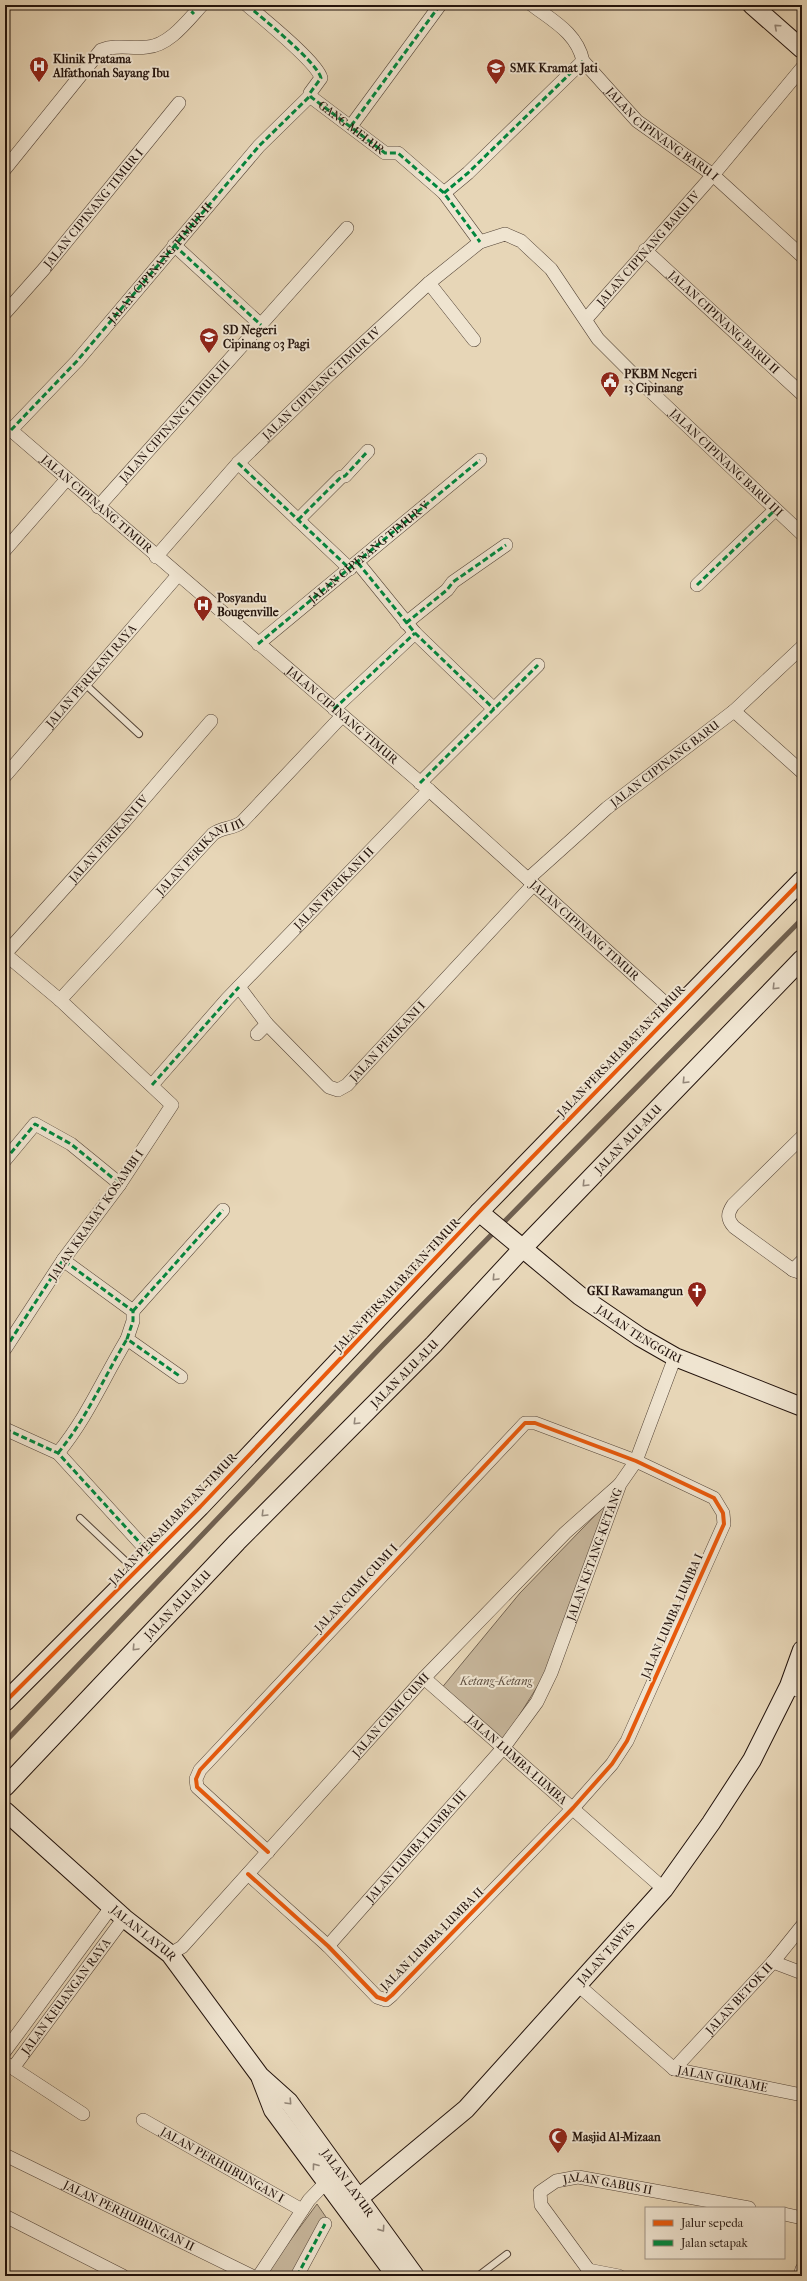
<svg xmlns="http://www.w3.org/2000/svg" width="807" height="2281" font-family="'IM FELL French Canon',serif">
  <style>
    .green { fill: #c6b59a; stroke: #746453 }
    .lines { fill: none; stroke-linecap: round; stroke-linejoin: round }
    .stream { stroke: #706050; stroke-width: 5 }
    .lane-casing { stroke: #544437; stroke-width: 8 }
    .street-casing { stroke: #544437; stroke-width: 14 }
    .secondary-casing { stroke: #23130c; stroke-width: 20 }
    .lane { stroke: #efe4d0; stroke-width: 6 }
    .street { stroke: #efe4d0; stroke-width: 13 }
    .secondary { stroke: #efe4d0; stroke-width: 18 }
    .quiet { stroke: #00873e; stroke-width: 3; stroke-dasharray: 6 3; stroke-linecap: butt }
    .cycleway-casing { stroke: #efe4d0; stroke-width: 6 }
    .cycleway { stroke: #e8590c; stroke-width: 4 }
    .oneway { stroke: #938678 }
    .labels { text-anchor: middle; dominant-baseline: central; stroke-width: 4; stroke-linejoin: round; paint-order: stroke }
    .poi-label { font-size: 12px; font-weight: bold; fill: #23130c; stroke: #efe4d0; text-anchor: start }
    .street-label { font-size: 12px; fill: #23130c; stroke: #efe4d0 }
    .park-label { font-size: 12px; font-style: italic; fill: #5c4c3e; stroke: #efe4d0 }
  </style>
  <rect width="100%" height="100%" fill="#e7d6b7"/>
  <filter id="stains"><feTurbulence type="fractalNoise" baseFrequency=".005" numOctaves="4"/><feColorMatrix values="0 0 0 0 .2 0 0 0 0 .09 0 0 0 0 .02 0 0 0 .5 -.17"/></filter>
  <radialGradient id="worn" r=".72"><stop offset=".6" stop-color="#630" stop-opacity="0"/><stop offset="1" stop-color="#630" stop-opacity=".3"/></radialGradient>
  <path class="green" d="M611 1499 547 1671 502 1743 440 1690 520 1593Z
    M317 2204 330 2223 295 2276H264Z"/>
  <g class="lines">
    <path class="stream" d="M5 1742 382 1346 802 919"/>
    <defs>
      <path id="lane" d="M85 684 139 734
        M80 1518 134 1569
        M478 2276 507 2254"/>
      <g id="street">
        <path id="s1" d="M247 5C262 18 317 62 321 78L310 93 311 97 385 153H398L444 193 480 242"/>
        <path id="s2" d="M532 5C553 21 577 33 583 61L637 121 713 175 802 256"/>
        <path d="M351 126 440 5"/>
        <path d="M5 169 101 50C117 44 131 49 147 47 169 46 188 20 202 5"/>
        <path d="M444 193 468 173 583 61"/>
        <path d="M174 245 261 325"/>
        <path id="s3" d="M645 250 802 394"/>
        <path d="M429 283 474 340"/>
        <path id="s4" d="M5 313 44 269 179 103"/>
        <path id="s5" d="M586 319 713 175 802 68"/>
        <path id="s6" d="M5 425 429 790 674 1011"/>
        <path id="s7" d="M11 430 77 361 259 146 310 96"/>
        <path d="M238 463 350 569"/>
        <path id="s8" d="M98 507 347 228"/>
        <path d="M298 520 341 477 345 476 368 451"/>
        <path d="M5 550 66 480"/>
        <path id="s9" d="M156 557 238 463 331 373 429 283 480 242 505 234 521 241 551 269 598 339 647 388 802 534"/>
        <path d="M358 563 415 633 494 709"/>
        <path d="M697 585 775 510"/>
        <path d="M406 623 447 590 453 582 506 545"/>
        <path d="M258 644 480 460"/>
        <path d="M334 709 415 633"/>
        <path d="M734 711 802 772"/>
        <path id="s10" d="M5 776 178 575"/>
        <path d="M420 783 538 665"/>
        <path id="s11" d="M528 879 607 808 734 711 802 647"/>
        <path d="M5 954 60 1000 172 1105 120 1184 63 1260 5 1349"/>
        <path id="s12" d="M5 954 125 821 211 721"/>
        <path id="s13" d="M239 987 267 1024 329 1087 338 1090 347 1085 533 885"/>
        <path id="s14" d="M60 1000 213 834C222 827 233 829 242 822L342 716"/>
        <path d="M257 1034 267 1024"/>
        <path id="s15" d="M152 1085 227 999 429 790"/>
        <path d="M802 1137 733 1205C727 1214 727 1219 734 1227L793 1270 802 1273"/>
        <path d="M5 1160 35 1124 71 1144 120 1184"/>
        <path d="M63 1260 133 1311V1321L127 1339 181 1377"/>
        <path d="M793 1270 802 1261"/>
        <path d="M133 1311 223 1210"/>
        <path d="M5 1429 58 1453 152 1556"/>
        <path d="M58 1453C87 1418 104 1377 127 1339"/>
        <path id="s16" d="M424 1678 664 1889"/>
        <path d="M789 1686 802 1692"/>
        <path d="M248 1874 328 1946 377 1997 386 2000 392 1995 573 1808 612 1764 627 1741 724 1524 723 1513 714 1498 636 1461 535 1423H525L200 1770 196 1779 197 1787 268 1852"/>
        <path id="s17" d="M328 1946 504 1747 537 1702 551 1673 620 1484 636 1461 675 1357"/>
        <path id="s18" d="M170 1954 182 1947 424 1678 565 1533 619 1485"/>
        <path d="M773 1962 802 1973"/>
        <path id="s19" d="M578 1985 674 2069 802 2095"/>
        <path d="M5 2051 112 1906"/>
        <path d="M5 2063 83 2114"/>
        <path id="s20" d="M13 2068 124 1918"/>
        <path id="s21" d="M674 2069 773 1962 802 1926"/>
        <path id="s22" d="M143 2120 302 2210"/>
        <path id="s23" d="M5 2155 252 2276"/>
        <path d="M784 2214 802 2218"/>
        <path d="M5 2216 123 2276"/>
        <path d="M588 2270 619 2276"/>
        <path d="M259 2276 309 2200 332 2176"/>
        <path d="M297 2276 325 2224"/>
        <path id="s24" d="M593 2276 541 2205 540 2192 556 2181 578 2177 749 2208"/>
        <path d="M800 2276 802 2269"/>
      </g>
      <g id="secondary">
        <path d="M752 5 802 49"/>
        <path id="s25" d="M479 1212 580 1296 640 1337 675 1357 802 1407"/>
        <path d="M5 1702 200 1507 479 1212 802 880"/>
        <path id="s26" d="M5 1787 237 1542 434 1344 522 1249 802 959"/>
        <path id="s27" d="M5 1811 124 1918 170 1954 260 2076 289 2102 415 2276"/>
        <path d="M261 2079 273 2110 396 2276"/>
        <path id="s28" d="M347 2208 466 2109 664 1889 711 1823 752 1760 789 1686 802 1650"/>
      </g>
    </defs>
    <use href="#lane" class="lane-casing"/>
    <use href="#street" class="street-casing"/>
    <use href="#secondary" class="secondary-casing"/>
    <use href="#lane" class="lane"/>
    <use href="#street" class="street"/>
    <use href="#secondary" class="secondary"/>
    <g class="quiet">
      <path d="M185 5 194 14"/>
      <path d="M247 5C262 18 317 62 321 78L310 93 311 97 385 153H398L444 193 480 242"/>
      <path d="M351 126 440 5"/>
      <path d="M444 193 468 173 583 61"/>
      <path d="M174 245 261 325"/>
      <path d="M11 430 77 361 259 146 310 96"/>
      <path d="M238 463 350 569"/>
      <path d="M298 520 341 477 345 476 368 451"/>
      <path d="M358 563 415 633 494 709"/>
      <path d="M697 585 775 510"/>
      <path d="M406 623 447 590 453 582 506 545"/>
      <path id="s29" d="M258 644 480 460"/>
      <path d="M334 709 415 633"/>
      <path d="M420 783 538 665"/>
      <path d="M152 1085 239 987"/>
      <path d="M5 1160 35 1124 71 1144 120 1184"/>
      <path d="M133 1311 223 1210"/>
      <path d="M5 1349 63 1260 133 1311V1321L127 1339 181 1377"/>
      <path d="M5 1429 58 1453 152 1556"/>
      <path d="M58 1453C87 1418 104 1377 127 1339"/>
      <path d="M297 2276 325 2224"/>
    </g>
    <defs>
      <path id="cycleway" d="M5 1702 200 1507 479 1212 802 880
        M248 1874 328 1946 377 1997 386 2000 392 1995 573 1808 612 1764 627 1741 724 1524 723 1513 714 1498 636 1461 535 1423H525L200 1770 196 1779 197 1787 268 1852"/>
    </defs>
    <use href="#cycleway" class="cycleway-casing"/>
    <use href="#cycleway" class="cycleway"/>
  </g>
  <defs><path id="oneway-chevron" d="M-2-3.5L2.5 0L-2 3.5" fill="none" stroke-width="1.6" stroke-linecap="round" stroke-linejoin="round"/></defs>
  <g class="oneway">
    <use href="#oneway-chevron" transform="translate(777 27) rotate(-138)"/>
    <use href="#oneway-chevron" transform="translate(775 987) rotate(134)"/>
    <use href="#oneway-chevron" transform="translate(685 1081) rotate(134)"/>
    <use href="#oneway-chevron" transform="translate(585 1184) rotate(134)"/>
    <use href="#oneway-chevron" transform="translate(495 1278) rotate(133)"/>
    <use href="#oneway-chevron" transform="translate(356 1422) rotate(135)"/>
    <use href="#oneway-chevron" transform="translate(264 1514) rotate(135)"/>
    <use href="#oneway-chevron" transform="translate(135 1648) rotate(133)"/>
    <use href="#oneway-chevron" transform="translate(289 2102) rotate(47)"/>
    <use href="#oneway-chevron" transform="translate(315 2166) rotate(-127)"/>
    <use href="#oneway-chevron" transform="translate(382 2229) rotate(55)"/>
  </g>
  <defs>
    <symbol id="hospital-pin" viewBox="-11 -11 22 30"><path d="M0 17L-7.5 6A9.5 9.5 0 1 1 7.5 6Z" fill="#8f2418" stroke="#efe4d0"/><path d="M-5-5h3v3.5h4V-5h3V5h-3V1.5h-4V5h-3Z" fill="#fff"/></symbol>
    <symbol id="school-pin" viewBox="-11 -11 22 30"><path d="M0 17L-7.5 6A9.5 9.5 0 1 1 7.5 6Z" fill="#8f2418" stroke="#efe4d0"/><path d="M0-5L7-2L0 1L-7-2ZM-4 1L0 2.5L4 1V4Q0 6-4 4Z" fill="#fff"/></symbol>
    <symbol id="civic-pin" viewBox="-11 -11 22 30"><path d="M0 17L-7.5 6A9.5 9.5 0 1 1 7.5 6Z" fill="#8f2418" stroke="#efe4d0"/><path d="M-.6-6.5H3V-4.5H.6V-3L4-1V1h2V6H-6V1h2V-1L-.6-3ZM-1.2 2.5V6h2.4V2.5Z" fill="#fff"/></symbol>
    <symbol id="church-pin" viewBox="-11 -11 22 30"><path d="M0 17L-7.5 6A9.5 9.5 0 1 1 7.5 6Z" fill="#8f2418" stroke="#efe4d0"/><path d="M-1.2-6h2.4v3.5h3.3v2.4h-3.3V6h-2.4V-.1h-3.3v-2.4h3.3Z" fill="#fff"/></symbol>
    <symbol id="mosque-pin" viewBox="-11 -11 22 30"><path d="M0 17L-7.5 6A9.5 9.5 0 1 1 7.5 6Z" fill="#8f2418" stroke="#efe4d0"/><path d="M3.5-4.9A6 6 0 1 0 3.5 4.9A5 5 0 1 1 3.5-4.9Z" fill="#fff"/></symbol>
  </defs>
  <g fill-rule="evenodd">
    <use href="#hospital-pin" x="28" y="55" width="22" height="30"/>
    <use href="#school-pin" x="485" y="57" width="22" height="30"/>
    <use href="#school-pin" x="198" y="326" width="22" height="30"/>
    <use href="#civic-pin" x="599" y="370" width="22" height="30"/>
    <use href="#hospital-pin" x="192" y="594" width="22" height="30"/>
    <use href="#church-pin" x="686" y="1280" width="22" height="30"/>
    <use href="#mosque-pin" x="547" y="2126" width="22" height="30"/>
  </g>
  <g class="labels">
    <g class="poi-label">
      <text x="53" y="59">Klinik Pratama<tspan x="53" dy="14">Alfathonah Sayang Ibu</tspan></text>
      <text x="510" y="68">SMK Kramat Jati</text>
      <text x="223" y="330">SD Negeri<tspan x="223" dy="14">Cipinang 03 Pagi</tspan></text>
      <text x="624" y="374">PKBM Negeri<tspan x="624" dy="14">13 Cipinang</tspan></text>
      <text x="217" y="598">Posyandu<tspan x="217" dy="14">Bougenville</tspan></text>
      <text x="683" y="1291" text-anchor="end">GKI Rawamangun</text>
      <text x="572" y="2137">Masjid Al-Mizaan</text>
    </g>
    <g class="street-label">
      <text stroke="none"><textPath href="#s1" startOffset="178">GANG MELUR</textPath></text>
      <text stroke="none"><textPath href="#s2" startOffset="186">JALAN CIPINANG BARU I</textPath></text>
      <text stroke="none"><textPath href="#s4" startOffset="137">JALAN CIPINANG TIMUR I</textPath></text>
      <text stroke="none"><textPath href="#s5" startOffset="94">JALAN CIPINANG BARU IV</textPath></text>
      <text stroke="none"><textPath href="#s7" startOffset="224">JALAN CIPINANG TIMUR II</textPath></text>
      <text stroke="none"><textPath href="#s3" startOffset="107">JALAN CIPINANG BARU II</textPath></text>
      <text stroke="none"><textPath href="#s9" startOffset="240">JALAN CIPINANG TIMUR IV</textPath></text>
      <text stroke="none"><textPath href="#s8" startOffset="115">JALAN CIPINANG TIMUR III</textPath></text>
      <text stroke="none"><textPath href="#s9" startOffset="800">JALAN CIPINANG BARU III</textPath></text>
      <text stroke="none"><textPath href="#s6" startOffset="121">JALAN CIPINANG TIMUR</textPath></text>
      <text stroke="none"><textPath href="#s29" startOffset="144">JALAN CIPINANG TIMUR V</textPath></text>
      <text stroke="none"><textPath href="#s10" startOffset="132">JALAN PERIKANI RAYA</textPath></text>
      <text stroke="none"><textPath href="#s6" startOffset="445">JALAN CIPINANG TIMUR</textPath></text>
      <text stroke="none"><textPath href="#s11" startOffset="179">JALAN CIPINANG BARU</textPath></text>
      <text stroke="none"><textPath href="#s12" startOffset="155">JALAN PERIKANI IV</textPath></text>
      <text stroke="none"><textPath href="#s14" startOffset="202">JALAN PERIKANI III</textPath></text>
      <text stroke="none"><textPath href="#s15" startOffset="268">JALAN PERIKANI II</textPath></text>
      <text stroke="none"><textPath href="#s6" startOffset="769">JALAN CIPINANG TIMUR</textPath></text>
      <text stroke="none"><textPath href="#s13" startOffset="214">JALAN PERIKANI I</textPath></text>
      <text transform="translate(621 1051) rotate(-46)">JALAN PERSAHABATAN TIMUR</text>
      <text stroke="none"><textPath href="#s26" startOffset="899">JALAN ALU-ALU</textPath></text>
      <text transform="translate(96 1215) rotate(-55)">JALAN KRAMAT KOSAMBI I</text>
      <text transform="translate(397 1285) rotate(-47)">JALAN PERSAHABATAN TIMUR</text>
      <text stroke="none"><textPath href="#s25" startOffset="202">JALAN TENGGIRI</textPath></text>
      <text stroke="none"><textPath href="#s26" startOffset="575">JALAN ALU-ALU</textPath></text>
      <text transform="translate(173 1519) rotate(-46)">JALAN PERSAHABATAN TIMUR</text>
      <text stroke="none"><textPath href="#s17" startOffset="480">JALAN KETANG-KETANG</textPath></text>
      <text transform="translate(356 1588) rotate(-47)">JALAN CUMI-CUMI I</text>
      <text stroke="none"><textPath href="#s26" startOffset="251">JALAN ALU-ALU</textPath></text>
      <text transform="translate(672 1616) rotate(-66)">JALAN LUMBA-LUMBA I</text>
      <text stroke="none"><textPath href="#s18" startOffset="326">JALAN CUMI-CUMI</textPath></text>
      <text stroke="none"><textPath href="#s16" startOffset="124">JALAN LUMBA-LUMBA</textPath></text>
      <text stroke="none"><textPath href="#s17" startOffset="133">JALAN LUMBA-LUMBA III</textPath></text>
      <text stroke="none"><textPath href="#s27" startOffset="185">JALAN LAYUR</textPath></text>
      <text transform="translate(432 1939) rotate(-45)">JALAN LUMBA-LUMBA II</text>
      <text stroke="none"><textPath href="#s28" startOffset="364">JALAN TAWES</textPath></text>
      <text stroke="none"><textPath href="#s20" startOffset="89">JALAN KEUANGAN RAYA</textPath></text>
      <text stroke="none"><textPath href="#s21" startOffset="96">JALAN BETOK II</textPath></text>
      <text stroke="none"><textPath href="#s19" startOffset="177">JALAN GURAME</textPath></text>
      <text stroke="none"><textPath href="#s22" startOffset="91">JALAN PERHUBUNGAN I</textPath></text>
      <text stroke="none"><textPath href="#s27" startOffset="509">JALAN LAYUR</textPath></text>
      <text stroke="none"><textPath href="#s24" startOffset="173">JALAN GABUS II</textPath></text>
      <text stroke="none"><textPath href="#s23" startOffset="138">JALAN PERHUBUNGAN II</textPath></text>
    </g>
    <g class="park-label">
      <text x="496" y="1681">Ketang-Ketang</text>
    </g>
  </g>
  <rect width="807" height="2281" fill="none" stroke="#e7d6b7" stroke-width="20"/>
  <rect x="6" y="6" width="795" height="2269" fill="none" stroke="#23130c" stroke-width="2"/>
  <rect x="10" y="10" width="787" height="2261" fill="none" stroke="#23130c"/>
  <rect x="645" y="2207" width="140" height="52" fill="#efe4d0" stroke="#9d9082"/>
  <rect x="653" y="2220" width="20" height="6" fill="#e8590c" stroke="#9d9082"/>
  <text x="681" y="2227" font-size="12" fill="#23130c">Jalur sepeda</text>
  <rect x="653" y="2240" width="20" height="6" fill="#00873e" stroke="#9d9082"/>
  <text x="681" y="2247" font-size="12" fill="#23130c">Jalan setapak</text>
  <rect width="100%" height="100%" filter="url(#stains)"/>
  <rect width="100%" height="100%" fill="url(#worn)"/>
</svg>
